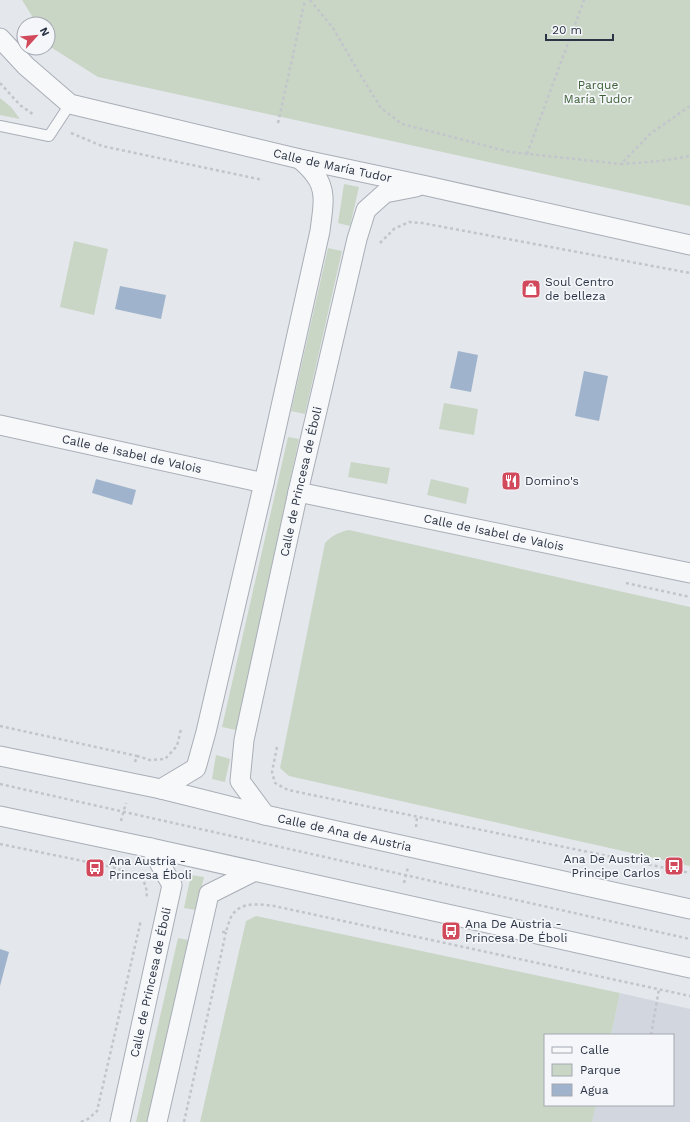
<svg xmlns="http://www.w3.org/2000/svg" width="690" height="1122" font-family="'Work Sans',sans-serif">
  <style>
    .built { fill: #d2d6de }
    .green { fill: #c9d6c5 }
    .water { fill: #9fb4cc }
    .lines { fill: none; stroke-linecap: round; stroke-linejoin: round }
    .service-casing { stroke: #a9aeb7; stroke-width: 12 }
    .minor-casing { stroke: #a9aeb7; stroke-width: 21 }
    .path { stroke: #c2c5cb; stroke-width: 2.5; stroke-dasharray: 3 3; stroke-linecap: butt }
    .service { stroke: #f7f8fa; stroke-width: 10 }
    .minor { stroke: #f7f8fa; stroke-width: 19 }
    .labels { text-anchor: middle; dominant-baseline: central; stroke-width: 3.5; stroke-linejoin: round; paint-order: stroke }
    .park-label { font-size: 12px; fill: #3f6138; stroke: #f4f6f9 }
    .street-label { font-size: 12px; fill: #2b3445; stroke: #f4f6f9 }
    .poi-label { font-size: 12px; fill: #2b3445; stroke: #f4f6f9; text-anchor: start }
  </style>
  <rect width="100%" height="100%" fill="#e4e7ec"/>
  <path class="built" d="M620 993 690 1009V1122H592L596 1105H673V1035H611Z"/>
  <path class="green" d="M22 0H690V206L98 77 49 46 48 43V24H37Z
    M0 98 11 107 20 119 0 115Z
    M344 184 359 187 350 226 338 223Z
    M74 241 108 249 94 315 60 307Z
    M328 248 342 251 305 414 291 411Z
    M444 403 478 409 474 435 439 429Z
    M288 437 299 439 236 730 222 727Z
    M351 462 390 468 387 484 348 477Z
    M431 479 469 488 466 504 427 495Z
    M349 530 690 607V866L289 776 280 768 325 543C332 536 338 532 349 530Z
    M216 755 230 759 225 782 212 779Z
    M191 875 204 877 196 910 184 908Z
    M256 916 620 993 611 1035H545V1105H596L592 1122H200L246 921Z
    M178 938 188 940 148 1122H136Z"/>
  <path class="water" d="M120 286 166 295 161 319 115 309Z
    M458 351 478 355 471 392 450 388Z
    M584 371 608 376 599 421 575 416Z
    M96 479 136 490 132 505 92 493Z
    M0 949 9 952 0 986Z"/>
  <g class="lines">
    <defs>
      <path id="service" d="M0 126 49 136 70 104"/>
      <g id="minor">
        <path id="s1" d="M0 38 26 66 70 104 300 159 427 186 690 245"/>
        <path id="s2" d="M0 425 264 483"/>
        <path id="s3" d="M298 492 690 573"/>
        <path id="s4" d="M0 756 161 789 265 815 690 909"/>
        <path d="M161 789 196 768 206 732 264 483 320 231C322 212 328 191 315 175 311 169 305 164 300 159"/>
        <path id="s5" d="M265 815 240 781 244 740 298 492 357 239 366 210 385 193 416 187"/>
        <path d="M0 816 151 848 690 968"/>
        <path id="s6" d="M120 1122 172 885 151 848"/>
        <path d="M157 1122 209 894 255 871"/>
      </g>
    </defs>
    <use href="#service" class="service-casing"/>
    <use href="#minor" class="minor-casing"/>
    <path class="path" d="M310 0 333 28 358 71 381 108 402 124 510 152 621 164
      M0 83 20 105 34 115
      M690 106 650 134 621 164 661 161 690 156
      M278 123 305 0
      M71 133 102 146 263 180
      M527 154 584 0
      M380 243 394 229 409 222 422 223 690 273
      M626 583 690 597
      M0 726 137 756
      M277 747 272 772 275 783 288 790 690 873
      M135 762 137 756 150 760 165 759 177 746 181 729
      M0 784 690 939
      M121 821 126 803
      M416 827 417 817
      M0 844 112 867
      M113 862 112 867 142 877 146 887 147 898
      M404 883 408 867
      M222 932H226C227 928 229 922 231 917 240 901 258 904 274 906L690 996
      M651 1035 659 989
      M81 1122 88 1119 97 1111 141 920
      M184 1122 226 932"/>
    <use href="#service" class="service"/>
    <use href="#minor" class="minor"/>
  </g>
  <defs>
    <symbol id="shop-square" viewBox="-11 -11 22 22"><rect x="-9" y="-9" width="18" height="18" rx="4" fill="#d1495b" stroke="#f4f6f9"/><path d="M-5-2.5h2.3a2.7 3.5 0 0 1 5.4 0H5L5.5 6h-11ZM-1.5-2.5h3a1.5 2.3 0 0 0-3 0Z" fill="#fff"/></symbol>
    <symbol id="restaurant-square" viewBox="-11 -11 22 22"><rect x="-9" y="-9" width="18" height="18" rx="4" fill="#d1495b" stroke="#f4f6f9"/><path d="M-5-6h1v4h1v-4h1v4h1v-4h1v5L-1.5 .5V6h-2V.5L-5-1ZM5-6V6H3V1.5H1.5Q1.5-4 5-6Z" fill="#fff"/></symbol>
    <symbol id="bus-square" viewBox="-11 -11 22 22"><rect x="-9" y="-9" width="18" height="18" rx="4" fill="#d1495b" stroke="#f4f6f9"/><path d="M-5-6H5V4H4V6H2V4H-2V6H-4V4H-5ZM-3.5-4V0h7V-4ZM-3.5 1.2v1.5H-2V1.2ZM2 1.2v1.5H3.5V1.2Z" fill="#fff"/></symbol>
  </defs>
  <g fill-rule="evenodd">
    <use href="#shop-square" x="520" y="278" width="22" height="22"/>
    <use href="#restaurant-square" x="500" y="470" width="22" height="22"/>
    <use href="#bus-square" x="663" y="855" width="22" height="22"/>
    <use href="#bus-square" x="84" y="857" width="22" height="22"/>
    <use href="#bus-square" x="440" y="920" width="22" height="22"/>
  </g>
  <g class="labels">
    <g class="park-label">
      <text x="598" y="85">Parque<tspan x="598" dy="14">María Tudor</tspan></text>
    </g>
    <g class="street-label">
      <text stroke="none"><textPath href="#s1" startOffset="366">Calle de María Tudor</textPath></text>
      <text stroke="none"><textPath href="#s2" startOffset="135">Calle de Isabel de Valois</textPath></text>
      <text stroke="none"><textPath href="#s5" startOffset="348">Calle de Princesa de Éboli</textPath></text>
      <text stroke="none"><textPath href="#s3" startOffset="200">Calle de Isabel de Valois</textPath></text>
      <text stroke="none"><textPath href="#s4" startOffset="353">Calle de Ana de Austria</textPath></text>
      <text stroke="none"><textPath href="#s6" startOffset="143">Calle de Princesa de Éboli</textPath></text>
    </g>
    <g class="poi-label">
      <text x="545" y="282">Soul Centro<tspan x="545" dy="14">de belleza</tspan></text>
      <text x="525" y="481">Domino's</text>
      <text x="660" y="859" text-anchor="end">Ana De Austria -<tspan x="660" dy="14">Principe Carlos</tspan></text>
      <text x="109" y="861">Ana Austria -<tspan x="109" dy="14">Princesa Éboli</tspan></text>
      <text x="465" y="924">Ana De Austria -<tspan x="465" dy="14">Princesa De Éboli</tspan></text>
    </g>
  </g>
  <rect x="544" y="1034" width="130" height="72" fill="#f4f6f9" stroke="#a4a8b1"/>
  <rect x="552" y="1047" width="20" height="6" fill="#f7f8fa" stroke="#a4a8b1"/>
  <text x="580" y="1054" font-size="12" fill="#2b3445">Calle</text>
  <rect x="552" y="1064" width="20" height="12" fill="#c9d6c5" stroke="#a4a8b1"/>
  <text x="580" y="1074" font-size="12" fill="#2b3445">Parque</text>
  <rect x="552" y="1084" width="20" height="12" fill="#9fb4cc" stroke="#a4a8b1"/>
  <text x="580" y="1094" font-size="12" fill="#2b3445">Agua</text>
  <g transform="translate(36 36) rotate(63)"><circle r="19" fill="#f4f6f9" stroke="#a4a8b1"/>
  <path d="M0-3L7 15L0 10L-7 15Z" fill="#d1495b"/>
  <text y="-6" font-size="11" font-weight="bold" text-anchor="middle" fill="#2b3445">N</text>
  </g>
  <path d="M546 34v6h67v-6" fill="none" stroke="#2b3445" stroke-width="2"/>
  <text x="552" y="34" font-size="12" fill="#2b3445" stroke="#f4f6f9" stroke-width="3" paint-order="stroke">20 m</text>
</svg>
